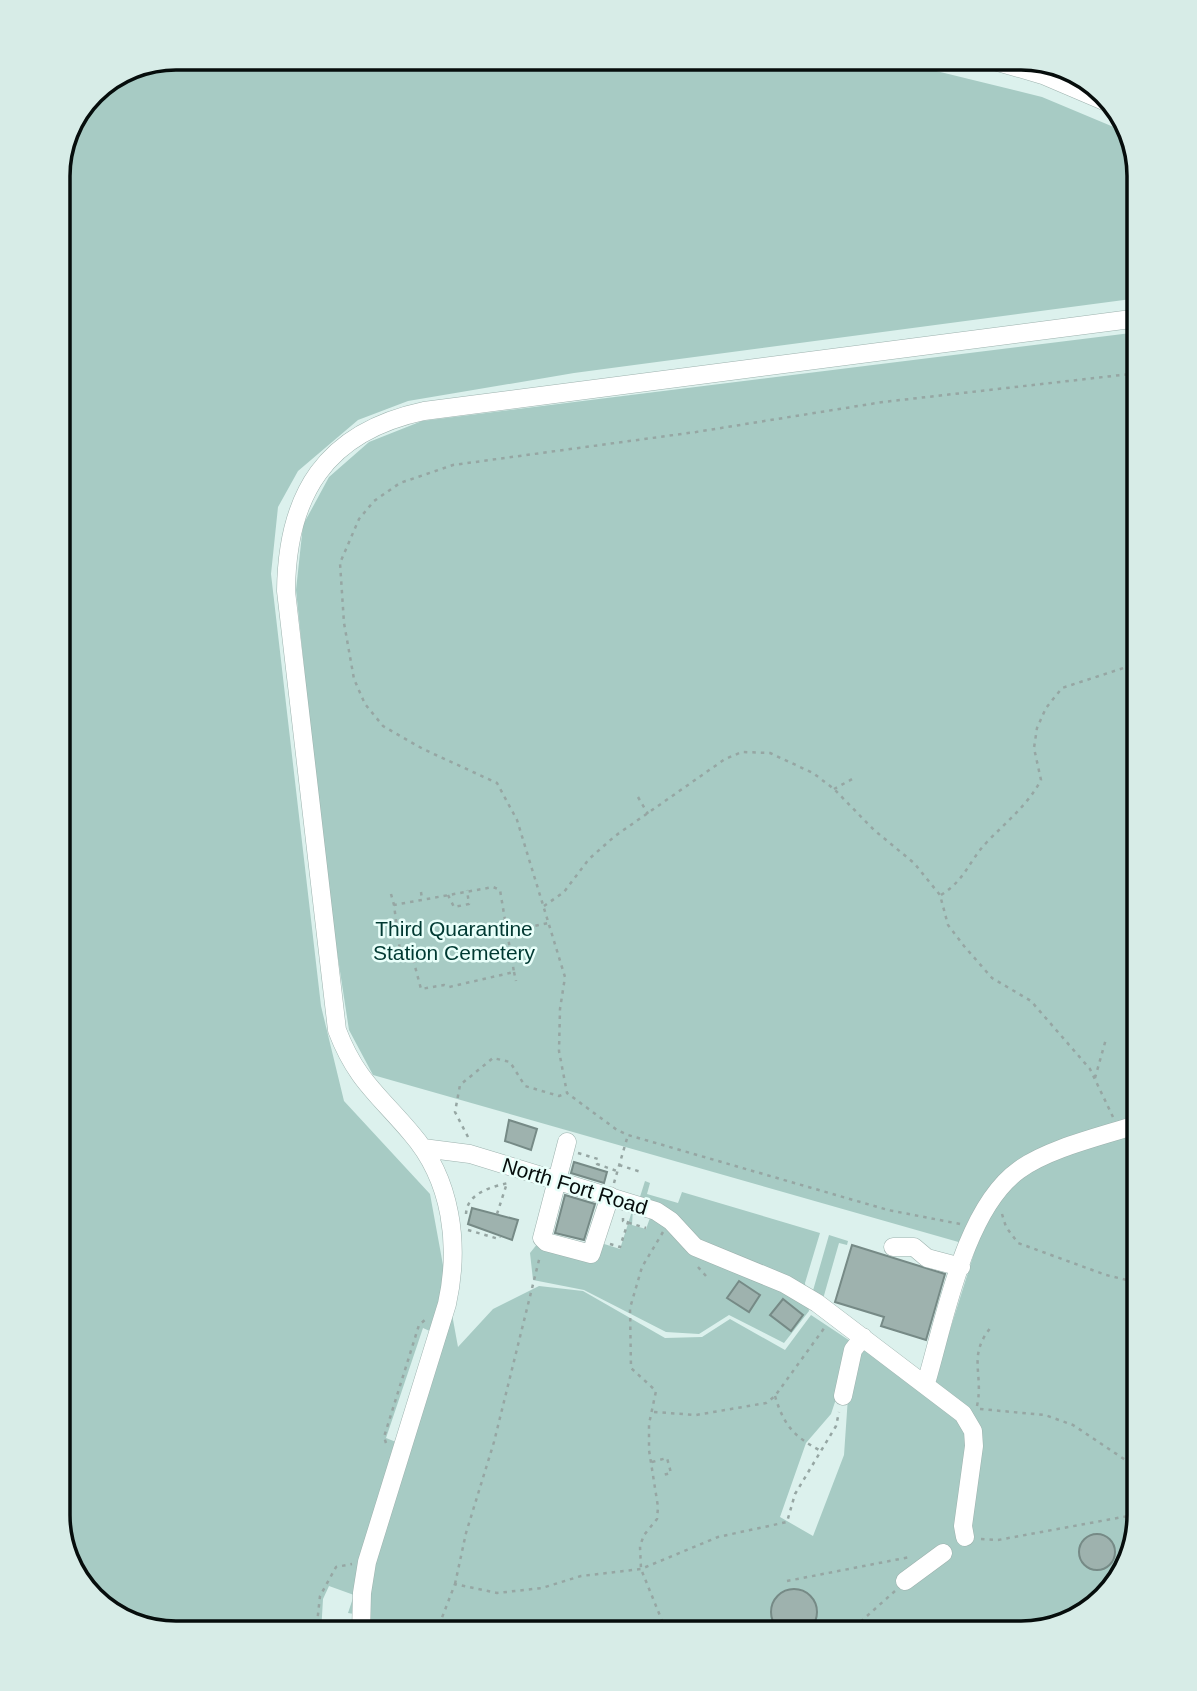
<svg xmlns="http://www.w3.org/2000/svg" width="1197" height="1691" font-family="Helvetica,sans-serif">
  <style>
    .green { fill: #a7cbc4; fill-rule: evenodd }
    .building { fill: #9eb2ae; stroke: #768a86; stroke-width: 2 }
    .lines { fill: none; stroke-linecap: round; stroke-linejoin: round }
    .minor-casing { stroke: #9db2ae; stroke-width: 19 }
    .path { stroke: #96a6a3; stroke-width: 2.5; stroke-dasharray: 3.5 5; stroke-linecap: butt }
    .minor { stroke: #fff; stroke-width: 18 }
    .labels { text-anchor: middle; dominant-baseline: central; stroke-width: 5; stroke-linejoin: round; paint-order: stroke }
    .park-label { font-size: 21px; fill: #003932; stroke: #e9fffa }
    .street-label { font-size: 21px; fill: #060d0c; stroke: #e9fffa }
    .rim { fill: none; stroke: #060d0c; stroke-width: 3.5 }
  </style>
  <rect width="100%" height="100%" fill="#dcf1ed"/>
  <path class="green" d="M176 58H883L1042 97 1128 133 1139 176V298L574 373 408 401 358 420 298 471 278 507 271 574 321 1006 344 1101 430 1194 458 1347 493 1309 539 1286 583 1291 665 1338 702 1337 730 1319 785 1350 811 1315 930 1394 976 1247 373 1075 349 1030 326 880 296 590 303 525 329 477 369 442 422 421 1139 332V1516L1123 1575 1081 1617 1022 1633H355L354 1614 348 1613 354 1595 329 1586 323 1599 321 1633H168L116 1617 74 1575 58 1515V168L70 124 98 87ZM423 1328 432 1332 396 1442 386 1438ZM837 1396 848 1397 844 1455 813 1536 780 1517 806 1443 831 1414Z
    M645 1181 650 1183 647 1194 678 1203 682 1192 820 1233 805 1283 809 1311 784 1343 729 1315 699 1334 666 1332 584 1290 533 1280 530 1253 538 1243 586 1259 601 1243 620 1249 633 1208 632 1225 646 1229 651 1215 639 1200Z
    M829 1235 848 1241 847 1245 839 1243 823 1299 831 1302 829 1308 812 1294Z"/>
  <path class="building" d="M509 1120 537 1129 531 1150 505 1141Z
    M574 1162 607 1172 604 1183 571 1173Z
    M565 1195 595 1204 584 1240 555 1233Z
    M472 1208 518 1220 512 1240 468 1224Z
    M852 1245 945 1274 926 1340 881 1326 884 1317 835 1302Z
    M739 1281 760 1295 749 1312 727 1298Z
    M783 1299 803 1315 791 1331 770 1315Z
    M1079 1552a18 18 0 1 1 36 0a18 18 0 1 1-36 0Z
    M771 1612a23 23 0 1 1 46 0a23 23 0 1 1-46 0Z"/>
  <g class="lines">
    <defs>
      <path id="minor" d="M984 58 1043 75 1111 104
        M567 1142 542 1238 546 1242 591 1254 610 1196
        M423 1148 470 1154 656 1211 671 1221 695 1247 785 1284 817 1303 963 1414 973 1431 974 1446 963 1526 965 1537
        M893 1247H914L927 1258 961 1267
        M926 1383C945 1320 964 1209 1019 1170 1049 1148 1103 1136 1139 1124
        M843 1396 853 1350 863 1337
        M905 1581 943 1553
        M361 1633 362 1593 367 1562 447 1304C460 1245 452 1180 411 1133 378 1094 356 1080 337 1030L286 591C287 495 325 432 424 411L1139 318"/>
    </defs>
    <use href="#minor" class="minor-casing"/>
    <path class="path" d="M834 789 856 777
      M638 797 648 814
      M421 892 422 899
      M391 894 394 905
      M448 895 454 907 469 904 467 890
      M941 895C966 879 968 862 987 842 1007 821 1027 806 1041 780L1034 748 1037 728 1046 708 1062 688 1139 663
      M544 906 564 892 589 859 615 836 725 759 742 752 770 753 813 773 834 789 874 830 914 863 940 895 948 925 964 946 992 978 1031 1001 1090 1069 1113 1117
      M485 932H507L500 890 493 887 394 905 400 951 403 955H412L421 989 444 985 449 987 514 972 507 932 548 923
      M393 953 400 951
      M514 972 516 981
      M1095 1078 1106 1039
      M468 1137 455 1112 460 1085 493 1058 510 1062 525 1086 559 1096 567 1093
      M578 1153 598 1159 597 1164 617 1171
      M619 1165 641 1172
      M614 1183 628 1135
      M466 1214C467 1193 491 1187 508 1183
      M497 1214 507 1183
      M1002 1214 1006 1227 1018 1243 1106 1275 1139 1283
      M623 1218V1221L646 1228
      M960 1224 888 1210 628 1135 617 1130 567 1093 559 1051 560 1009 565 977 517 820 497 783 423 749 383 726 365 704 354 679 344 623 340 563 359 519 374 501 400 483 453 465 696 432 883 402 1139 373
      M468 1230 499 1239 500 1237
      M663 1232 642 1267 630 1308 631 1368 656 1391 649 1424V1450L658 1507 657 1519 644 1535 640 1546 641 1569 667 1633
      M610 1244 620 1247 629 1219
      M698 1267 706 1276
      M775 1396C784 1426 794 1436 819 1450
      M977 1406C984 1373 967 1357 991 1327
      M980 1409 1045 1415 1073 1425 1139 1469
      M654 1412 696 1415 766 1403 775 1396 825 1327
      M386 1443 384 1437 419 1325 426 1319
      M652 1462 667 1458 671 1473 663 1475
      M981 1539 998 1540 1139 1514
      M787 1581 910 1557
      M455 1584 466 1533 494 1442 540 1256
      M316 1633 320 1596 336 1567 352 1564
      M436 1633 455 1584 497 1593 542 1588 581 1576 641 1569 718 1537 787 1522 795 1494 836 1426 839 1412
      M848 1633 895 1591"/>
    <use href="#minor" class="minor"/>
  </g>
  <g class="labels">
    <g class="park-label">
      <text x="454" y="928">Third Quarantine<tspan x="454" dy="24">Station Cemetery</tspan></text>
    </g>
    <g class="street-label">
      <text transform="translate(575 1186) rotate(17)">North Fort Road</text>
    </g>
  </g>
  <path d="M0 0H1197V1691H0ZM176 70H1021A106 106 0 0 1 1127 176V1515A106 106 0 0 1 1021 1621H176A106 106 0 0 1 70 1515V176A106 106 0 0 1 176 70Z" fill="#d7ece7" fill-rule="evenodd"/>
  <path class="rim" d="M176 70H1021A106 106 0 0 1 1127 176V1515A106 106 0 0 1 1021 1621H176A106 106 0 0 1 70 1515V176A106 106 0 0 1 176 70Z"/>
</svg>
